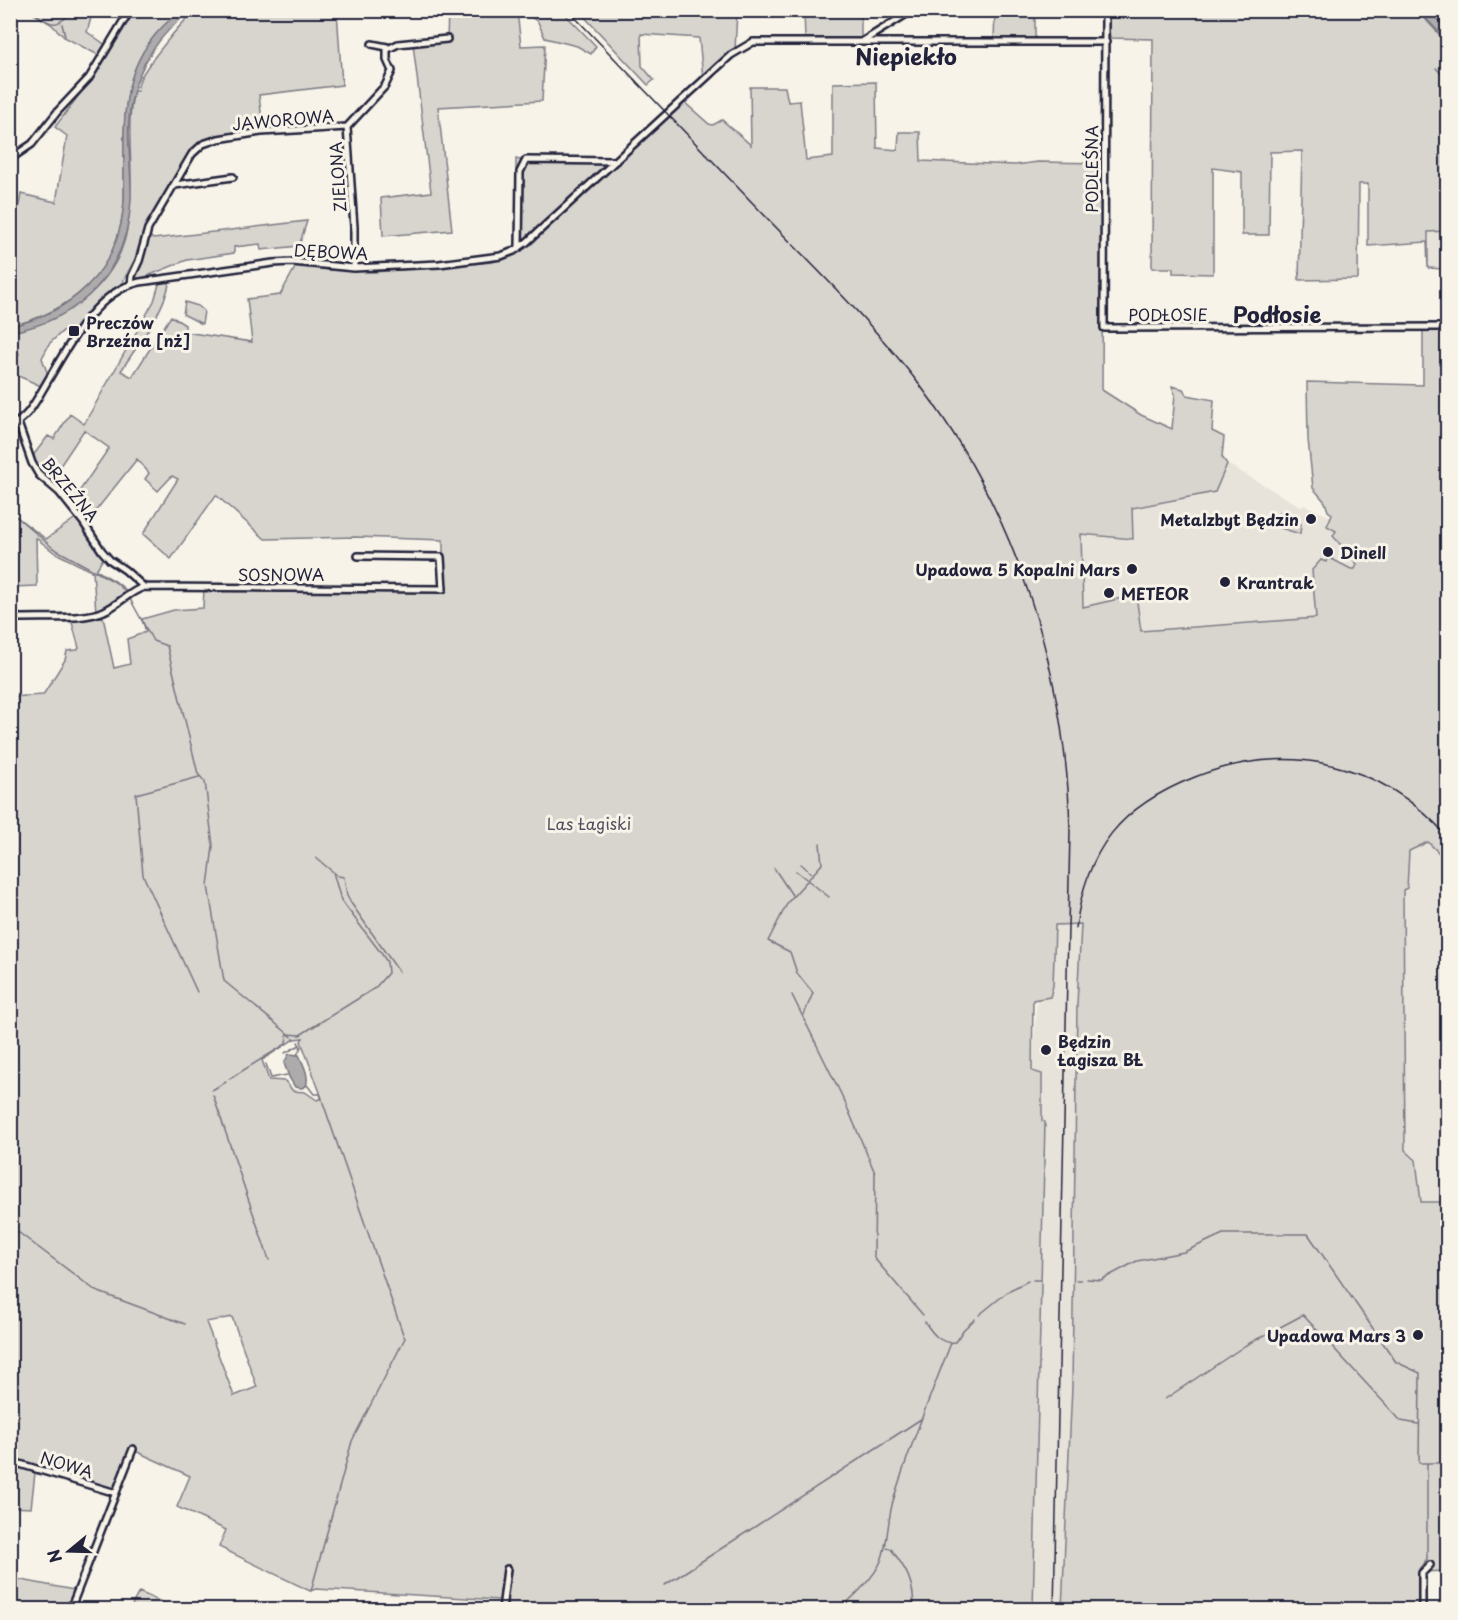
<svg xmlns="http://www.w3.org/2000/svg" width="1458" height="1620" font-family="'Playpen Sans',sans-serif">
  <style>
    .built { fill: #e7e3db }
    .green { fill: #d8d5cf; stroke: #7d7c85; stroke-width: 1.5; fill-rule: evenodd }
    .water { fill: #aeabad; stroke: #76747f; stroke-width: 1.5 }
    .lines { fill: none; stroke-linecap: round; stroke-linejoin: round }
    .stream { stroke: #76747f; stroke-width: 1.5 }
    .minor-casing { stroke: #22223b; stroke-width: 10 }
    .minor { stroke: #f7f3e8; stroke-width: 5 }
    .rail { stroke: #22223b; stroke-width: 1.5 }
    .poi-dot { fill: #22223b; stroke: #f7f3e8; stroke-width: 2 }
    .labels { text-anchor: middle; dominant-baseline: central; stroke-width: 6; stroke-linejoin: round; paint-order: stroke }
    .street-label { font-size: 16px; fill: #22223b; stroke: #f7f3e8 }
    .poi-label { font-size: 16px; font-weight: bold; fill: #22223b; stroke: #f7f3e8; text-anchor: start }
    .park-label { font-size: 16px; fill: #504f60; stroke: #f7f3e8 }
    .district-label { font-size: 22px; font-weight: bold; fill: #22223b; stroke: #f7f3e8 }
  </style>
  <rect width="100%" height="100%" fill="#f7f3e8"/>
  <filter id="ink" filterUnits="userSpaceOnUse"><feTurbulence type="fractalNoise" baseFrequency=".0167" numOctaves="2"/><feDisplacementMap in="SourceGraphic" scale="12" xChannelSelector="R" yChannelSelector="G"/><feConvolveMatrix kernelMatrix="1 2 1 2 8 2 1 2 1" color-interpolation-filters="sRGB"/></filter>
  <g filter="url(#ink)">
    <path class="built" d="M1447 231V324H1444L1445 269 1428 268V232Z
      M1227 464 1302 507 1304 505 1331 517 1327 526 1336 531 1333 536 1357 564 1355 569H1351L1328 557 1316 619 1141 631 1083 607 1081 534 1132 508 1215 492Z
      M1428 842 1447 861V1202H1421L1416 1160 1405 1150 1403 889 1409 851Z
      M1081 924 1077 1005 1072 1386 1062 1609H1033L1045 1123 1042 1122V1074L1032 1071 1037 999 1050 997 1053 986 1054 925Z"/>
    <path class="green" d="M29 11H93L87 32 106 45 100 56 64 37 51 24Z
      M135 11H181C121 55 124 107 124 174 124 186 125 199 123 211 116 274 70 312 11 326L10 240 13 238 21 194 56 202 67 136 55 127 103 63Z
      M197 11H337L342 85 259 95 263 129 208 139 191 152 147 223 137 255 121 285 101 301 73 335 64 330 50 343 42 358 48 375 41 386 14 374 11 376V332C59 322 109 292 124 242 130 222 131 199 131 178 131 149 127 119 134 91H137C138 87 139 81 141 77 149 63 184 17 197 11Z
      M448 11H517L521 46 545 45 542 101 438 107 452 230 383 236 381 198 431 192 413 44 447 40Z
      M522 11H562L596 46 591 54 577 46 545 38 538 22Z
      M579 11H737L735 50 703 78 699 38 641 34 642 66 654 80 648 85Z
      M804 11H861V40L805 39Z
      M995 11H1035V40L994 39Z
      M1107 11H1418L1447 43V231L1428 232V268L1445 269 1428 268 1427 242 1368 246V184H1359L1358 279 1299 280 1302 151 1270 152 1269 235H1242V172L1213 168V274L1173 273V268H1152L1153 39 1110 38Z
      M876 82 877 148 898 150 899 132H920L921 161 1015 165 1038 162 1103 163 1102 390 1141 415 1172 429 1175 394 1172 386 1183 389 1187 395 1214 400 1212 431 1224 437 1222 457 1227 464 1215 492 1132 508 1133 539 1081 534 1083 607 1136 595 1141 631 1316 618 1312 570 1321 560 1326 562 1328 557 1351 569H1355L1357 564 1333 536 1336 531 1327 526 1332 514 1328 511 1325 502 1313 488 1308 439 1307 382 1423 385V331L1447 330 1448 834 1441 837 1447 846V861L1428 842 1409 851 1407 888 1403 890 1405 1150 1416 1160 1421 1202H1447V1571L1419 1572V1609H1062L1072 1386 1077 1005 1081 924 1055 925 1053 986 1050 997 1033 1000 1032 1071 1042 1074V1121L1045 1122 1033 1609 504 1610 505 1601 499 1600 316 1589 310 1591 219 1547 226 1530 177 1507 190 1476 131 1449 112 1492 35 1473 31 1508 11 1507 10 697 43 695 65 660 67 651 77 650 79 648 71 619 103 617 114 668 130 664 127 639 146 632 142 619 174 610 203 608 204 589 443 590V540L356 537 265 539 216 495 171 559 143 534 178 479 172 476 158 491 145 479 149 473 137 459 86 523 72 502 109 448 84 430 50 481 39 472 32 457 48 436 54 439 70 414 84 424 154 301 160 281 170 280C164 313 139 342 121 371L132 377 171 316 185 325V332L252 342 247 299 280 295 296 266 374 272 493 262 515 254 684 102 709 124 713 125 722 120 751 145 750 87H785L788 102 800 101 806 160 833 157V83ZM303 1038 301 1041 322 1098 317 1100 305 1092 293 1091 285 1081 269 1080 262 1060 294 1039ZM232 1317 257 1387 234 1396 206 1322Z
      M516 159 528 162 610 163 516 247Z
      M307 221 299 246 261 250 260 244 234 247V253L187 260 135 281 134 275 148 234 153 239Z
      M185 302 198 306 204 311 202 324 183 314Z
      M10 512 46 539 77 517 104 557 96 570 115 581 126 590 118 598 96 612 93 572 54 552 36 538 37 586 11 587Z
      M1279 513H1281L1301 524 1300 534 1277 527 1275 523Z
      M10 1578H11L74 1590 66 1609H11Z
      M139 1592 177 1609H130Z"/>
    <path class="water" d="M181 11H191C160 33 138 65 131 103 125 133 132 168 131 199 127 272 82 319 11 332V326C69 313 116 273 123 211 125 199 124 186 124 174 123 108 122 54 181 11Z
      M1419 11H1431L1447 29V41Z
      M289 1054 299 1055C303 1064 310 1076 306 1086L302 1088 295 1087 289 1077 284 1063Z"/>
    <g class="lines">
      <path class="stream" d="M30 10C52 24 54 31 74 10
        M62 24 65 36
        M1436 68 1448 81
        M10 351 19 353 14 366 17 376 14 380 10 379
        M10 511 53 548 115 582 125 591
        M129 597 153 641 167 646 198 774 205 782 213 846 208 886 224 981 292 1037
        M316 858 338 876 344 877 347 896 351 903 399 972
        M801 864 811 873
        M774 868 792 895
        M796 871 829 897
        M197 992 143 875 136 794 199 777
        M792 995 844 1100 875 1173 874 1258 923 1315
        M803 1017 813 993 797 973 790 952 768 941 788 902 822 864 820 843
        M285 1053 300 1045
        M297 1055 301 1047 298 1042
        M266 1064 271 1078 287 1075
        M229 1079 286 1044 287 1034 300 1035 375 988 388 973 387 962 381 953 341 900 333 872
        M307 1085 314 1094H320L403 1334
        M212 1090 226 1082
        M213 1095 269 1260
        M10 1226 96 1291 185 1324
        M1087 1279 1101 1280 1137 1261 1184 1252 1223 1234H1308L1396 1362 1420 1373 1419 1463H1448
        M1033 1280H1040
        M1076 1280H1081
        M979 1315 1010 1290 1028 1281
        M925 1322C932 1333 941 1345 955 1342L964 1329 975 1319
        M1165 1399 1246 1345 1303 1315 1401 1421 1418 1424
        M887 1548 891 1549C907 1570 914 1582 914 1610
        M665 1585 921 1419
        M311 1591 352 1441 405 1338 404 1336
        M839 1610C853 1597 874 1578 881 1561 889 1541 887 1518 894 1498 910 1445 931 1394 951 1343
        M1419 1610V1569L1427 1559V1464"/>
      <defs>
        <path id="minor" d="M1105 10 1104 328 1448 327
          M863 41 913 10
          M388 49 398 44 447 39
          M10 159 32 144 58 111 89 78 130 10
          M175 185 233 177
          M519 248 520 172 526 160 616 161
          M354 268V227L347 127 385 86 392 71 387 60V47L372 44
          M131 284 132 276 139 261 148 229 192 154 203 144 218 139 261 132 347 127
          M18 423 32 463 39 475 59 492 83 522 102 551 110 560 125 570 144 587
          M10 426C27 419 34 404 43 389 65 352 94 291 140 282L273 263 292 262 354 268 439 264 501 256 514 251 527 242 731 55 753 42H1106
          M10 616 20 618C43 617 85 620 104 611 119 605 128 592 144 587L443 589 441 557 358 556
          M10 1461 116 1493
          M70 1610 133 1449
          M309 1610V1609
          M502 1610 507 1569
          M1422 1610V1573L1430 1565"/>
      </defs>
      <use href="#minor" class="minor-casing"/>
      <use href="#minor" class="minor"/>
      <path class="rail" d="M568 10C635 80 701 149 768 219 821 274 876 327 922 388 1017 515 1066 672 1070 830L1054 1610
        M1076 928C1086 848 1121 806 1195 777 1288 741 1381 761 1448 837"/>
    </g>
  </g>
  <g class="poi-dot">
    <rect x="68" y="325" width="12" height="12" rx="3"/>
    <circle cx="1311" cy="519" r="6"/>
    <circle cx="1328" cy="552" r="6"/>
    <circle cx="1132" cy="569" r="6"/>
    <circle cx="1225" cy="582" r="6"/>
    <circle cx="1109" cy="593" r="6"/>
    <circle cx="1046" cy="1050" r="6"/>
    <circle cx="1418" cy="1335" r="6"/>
  </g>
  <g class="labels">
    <g class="street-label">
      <text transform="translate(283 119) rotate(-5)">JAWOROWA</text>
      <text transform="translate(1091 169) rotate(-90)">PODLEŚNA</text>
      <text transform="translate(337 177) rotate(-94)">ZIELONA</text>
      <text transform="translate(331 251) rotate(3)">DĘBOWA</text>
      <text x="1168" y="314">PODŁOSIE</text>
      <text transform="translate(71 489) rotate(50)">BRZEŹNA</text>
      <text x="281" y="574">SOSNOWA</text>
      <text transform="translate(67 1464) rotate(17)">NOWA</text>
    </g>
    <g class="poi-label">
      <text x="86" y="322">Preczów<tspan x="86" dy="18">Brzeźna [nż]</tspan></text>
      <text x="1299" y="519" text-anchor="end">Metalzbyt Będzin</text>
      <text x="1340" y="552">Dinell</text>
      <text x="1120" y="569" text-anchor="end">Upadowa 5 Kopalni Mars</text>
      <text x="1237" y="582">Krantrak</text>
      <text x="1121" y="593">METEOR</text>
      <text x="1058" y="1041">Będzin<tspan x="1058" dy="18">Łagisza BŁ</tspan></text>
      <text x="1406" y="1335" text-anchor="end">Upadowa Mars 3</text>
    </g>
    <g class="park-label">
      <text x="589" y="823">Las Łagiski</text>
    </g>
    <g class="district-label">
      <text x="906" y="55">Niepiekło</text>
      <text x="1277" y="313">Podłosie</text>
    </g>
  </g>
  <rect width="1458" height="1620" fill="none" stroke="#f7f3e8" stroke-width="36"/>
  <rect x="18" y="18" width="1422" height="1584" fill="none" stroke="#22223b" stroke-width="2" filter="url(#ink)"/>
  <g transform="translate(69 1551) rotate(251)" stroke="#f7f3e8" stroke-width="4.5" paint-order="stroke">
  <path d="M0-4.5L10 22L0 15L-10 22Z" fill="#22223b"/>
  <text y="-9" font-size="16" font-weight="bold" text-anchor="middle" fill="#22223b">N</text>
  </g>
</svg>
